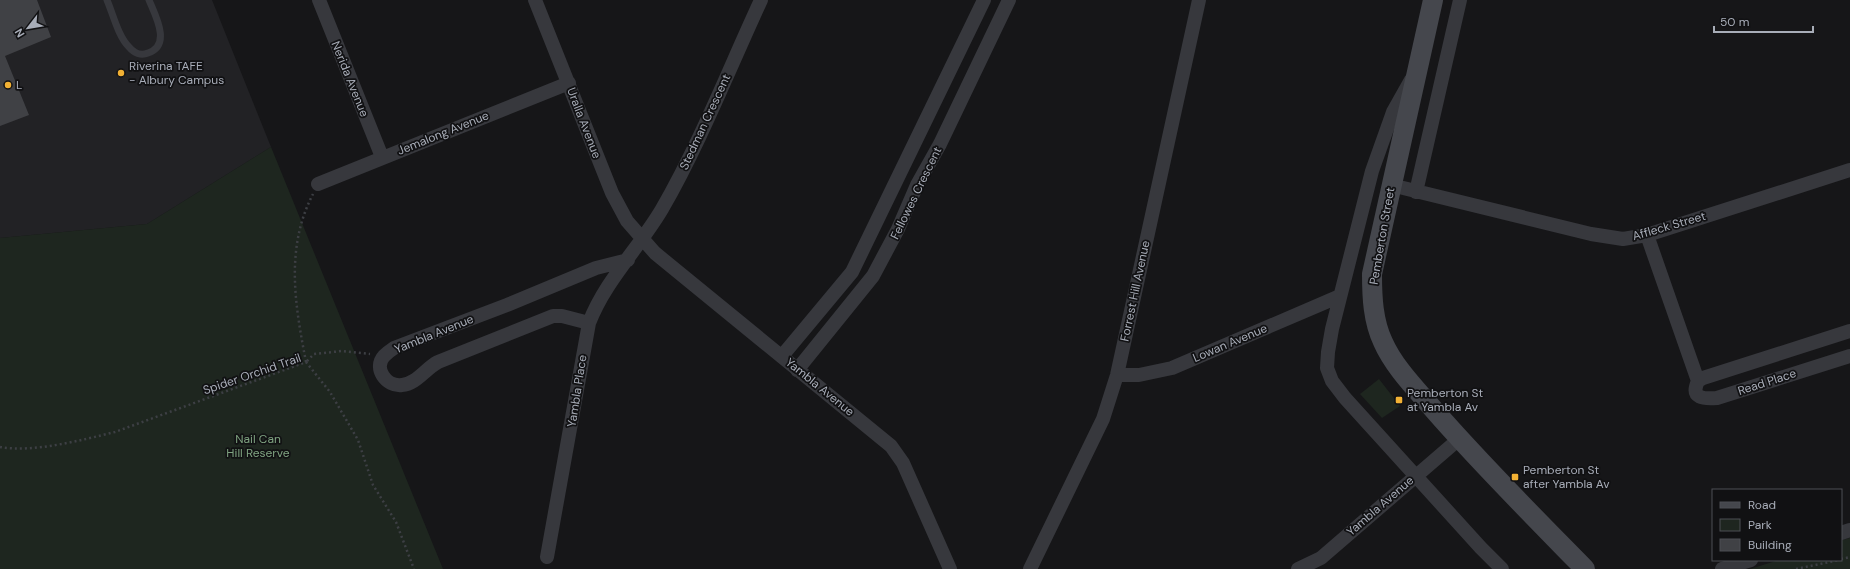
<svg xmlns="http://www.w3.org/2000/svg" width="1850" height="569" font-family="'DM Sans',sans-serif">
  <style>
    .built { fill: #222225 }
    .green { fill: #1e261f }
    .building { fill: #404145 }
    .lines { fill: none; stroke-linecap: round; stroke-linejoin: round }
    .path { stroke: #3d3f44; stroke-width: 2.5; stroke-dasharray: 2 3; stroke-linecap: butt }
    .lane { stroke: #37383d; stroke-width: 7 }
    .street { stroke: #37383d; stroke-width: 14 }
    .secondary { stroke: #45474d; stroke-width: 20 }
    .poi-dot { fill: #f2b134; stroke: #111113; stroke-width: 1.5 }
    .labels { text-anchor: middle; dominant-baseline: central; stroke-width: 3.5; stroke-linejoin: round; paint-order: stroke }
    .poi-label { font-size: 12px; fill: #a8adb8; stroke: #111113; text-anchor: start }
    .street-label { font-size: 12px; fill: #a8adb8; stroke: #111113 }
    .park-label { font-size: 12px; fill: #7fa381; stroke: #111113 }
  </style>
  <rect width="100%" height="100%" fill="#161618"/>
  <path class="built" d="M0 0H212L271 147 147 224 0 238Z"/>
  <path class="green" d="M271 147 443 569H0V238L147 224Z
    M1379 379 1400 406 1382 418 1360 394Z
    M1850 538V569H1750L1779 560H1841V540Z"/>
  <path class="building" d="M0 0H37L51 37 5 56 29 115 0 126Z"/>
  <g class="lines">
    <path class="path" d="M307 361 314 354 342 351 370 354
      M306 362C295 305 285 248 313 194
      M0 447C33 453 82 440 115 432L306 362 330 392 358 440 373 485 396 522 414 569
      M1841 559 1850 557
      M1796 569 1839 560"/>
    <path class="lane" d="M107 0C113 14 118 36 129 47 134 53 141 56 148 53 172 45 155 15 149 0"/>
    <path class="street" d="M319 0 382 157
      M535 0 612 193 627 221 655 253 891 446 903 463 950 569
      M1411 80 1393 112 1372 171 1332 329 1328 352 1327 368 1332 381 1345 398 1481 548 1502 569
      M318 184 569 83
      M1391 185 1591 234 1623 239 1647 235 1850 170
      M1416 192 1460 0
      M1647 235 1698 381
      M589 323 562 316H553L438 362C425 369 416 384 402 385 386 387 373 368 384 356 387 353 391 350 394 348L507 305 596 268 628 260
      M1850 331 1703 378 1698 381C1690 399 1704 399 1717 398L1850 356
      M782 356 852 272 984 0
      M797 370 873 276 898 229 917 185 940 144 1009 0
      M1117 375H1139L1172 368 1340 296
      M1841 533 1850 530
      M547 557 589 323C605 281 639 248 662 209 700 143 729 69 761 0
      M1030 569 1103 419 1117 375 1199 0
      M1298 569 1321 558 1459 439
      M1722 569 1751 560"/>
    <path class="secondary" d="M1433 0 1372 274C1372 297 1373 321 1383 342 1394 367 1416 389 1434 410 1482 465 1534 517 1585 569"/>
  </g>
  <g class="poi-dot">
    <circle cx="121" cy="73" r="4"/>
    <circle cx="8" cy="85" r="4"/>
    <rect x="1395" y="396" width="8" height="8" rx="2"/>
    <rect x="1511" y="473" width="8" height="8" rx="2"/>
  </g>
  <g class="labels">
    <g class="poi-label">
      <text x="129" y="66">Riverina TAFE<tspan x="129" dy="14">- Albury Campus</tspan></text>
      <text x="16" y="85">L</text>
      <text x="1407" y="393">Pemberton St<tspan x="1407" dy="14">at Yambla Av</tspan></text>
      <text x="1523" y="470">Pemberton St<tspan x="1523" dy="14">after Yambla Av</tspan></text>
    </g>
    <g class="street-label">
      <text transform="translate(350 79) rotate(68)">Nerida Avenue</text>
      <text transform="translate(705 122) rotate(-65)">Stedman Crescent</text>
      <text transform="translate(584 123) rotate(69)">Uralla Avenue</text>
      <text transform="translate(443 133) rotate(-22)">Jemalong Avenue</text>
      <text transform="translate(916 193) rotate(-64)">Fellowes Crescent</text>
      <text transform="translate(1669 226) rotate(-16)">Affleck Street</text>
      <text transform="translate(1382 236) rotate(-80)">Pemberton Street</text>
      <text transform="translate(1135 291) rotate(-78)">Forrest Hill Avenue</text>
      <text transform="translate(434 334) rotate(-22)">Yambla Avenue</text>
      <text transform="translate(1230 343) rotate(-23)">Lowan Avenue</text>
      <text transform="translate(252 374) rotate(-19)">Spider Orchid Trail</text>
      <text transform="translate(1767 382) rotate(-18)">Read Place</text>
      <text transform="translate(820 387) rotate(39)">Yambla Avenue</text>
      <text transform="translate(577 391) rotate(-81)">Yambla Place</text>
      <text transform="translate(1380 506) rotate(-41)">Yambla Avenue</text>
    </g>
    <g class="park-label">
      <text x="258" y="439">Nail Can<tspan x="258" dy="14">Hill Reserve</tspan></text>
    </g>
  </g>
  <rect x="1712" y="489" width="130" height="72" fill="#111113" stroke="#4d4f55"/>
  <rect x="1720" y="502" width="20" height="6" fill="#45474d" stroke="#4d4f55"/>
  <text x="1748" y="509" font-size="12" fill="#a8adb8">Road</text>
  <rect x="1720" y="519" width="20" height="12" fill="#1e261f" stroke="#4d4f55"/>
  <text x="1748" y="529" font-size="12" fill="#a8adb8">Park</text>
  <rect x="1720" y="539" width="20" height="12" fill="#404145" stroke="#4d4f55"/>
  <text x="1748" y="549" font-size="12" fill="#a8adb8">Building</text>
  <g transform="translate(28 28) rotate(239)" stroke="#111113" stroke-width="3" paint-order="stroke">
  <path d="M0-3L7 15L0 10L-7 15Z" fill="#a8adb8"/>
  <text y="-6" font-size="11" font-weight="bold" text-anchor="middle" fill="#a8adb8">N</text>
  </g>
  <path d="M1714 26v6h99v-6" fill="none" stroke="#a8adb8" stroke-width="2"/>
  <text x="1720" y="26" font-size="12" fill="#a8adb8" stroke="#111113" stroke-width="3" paint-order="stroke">50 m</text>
</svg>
